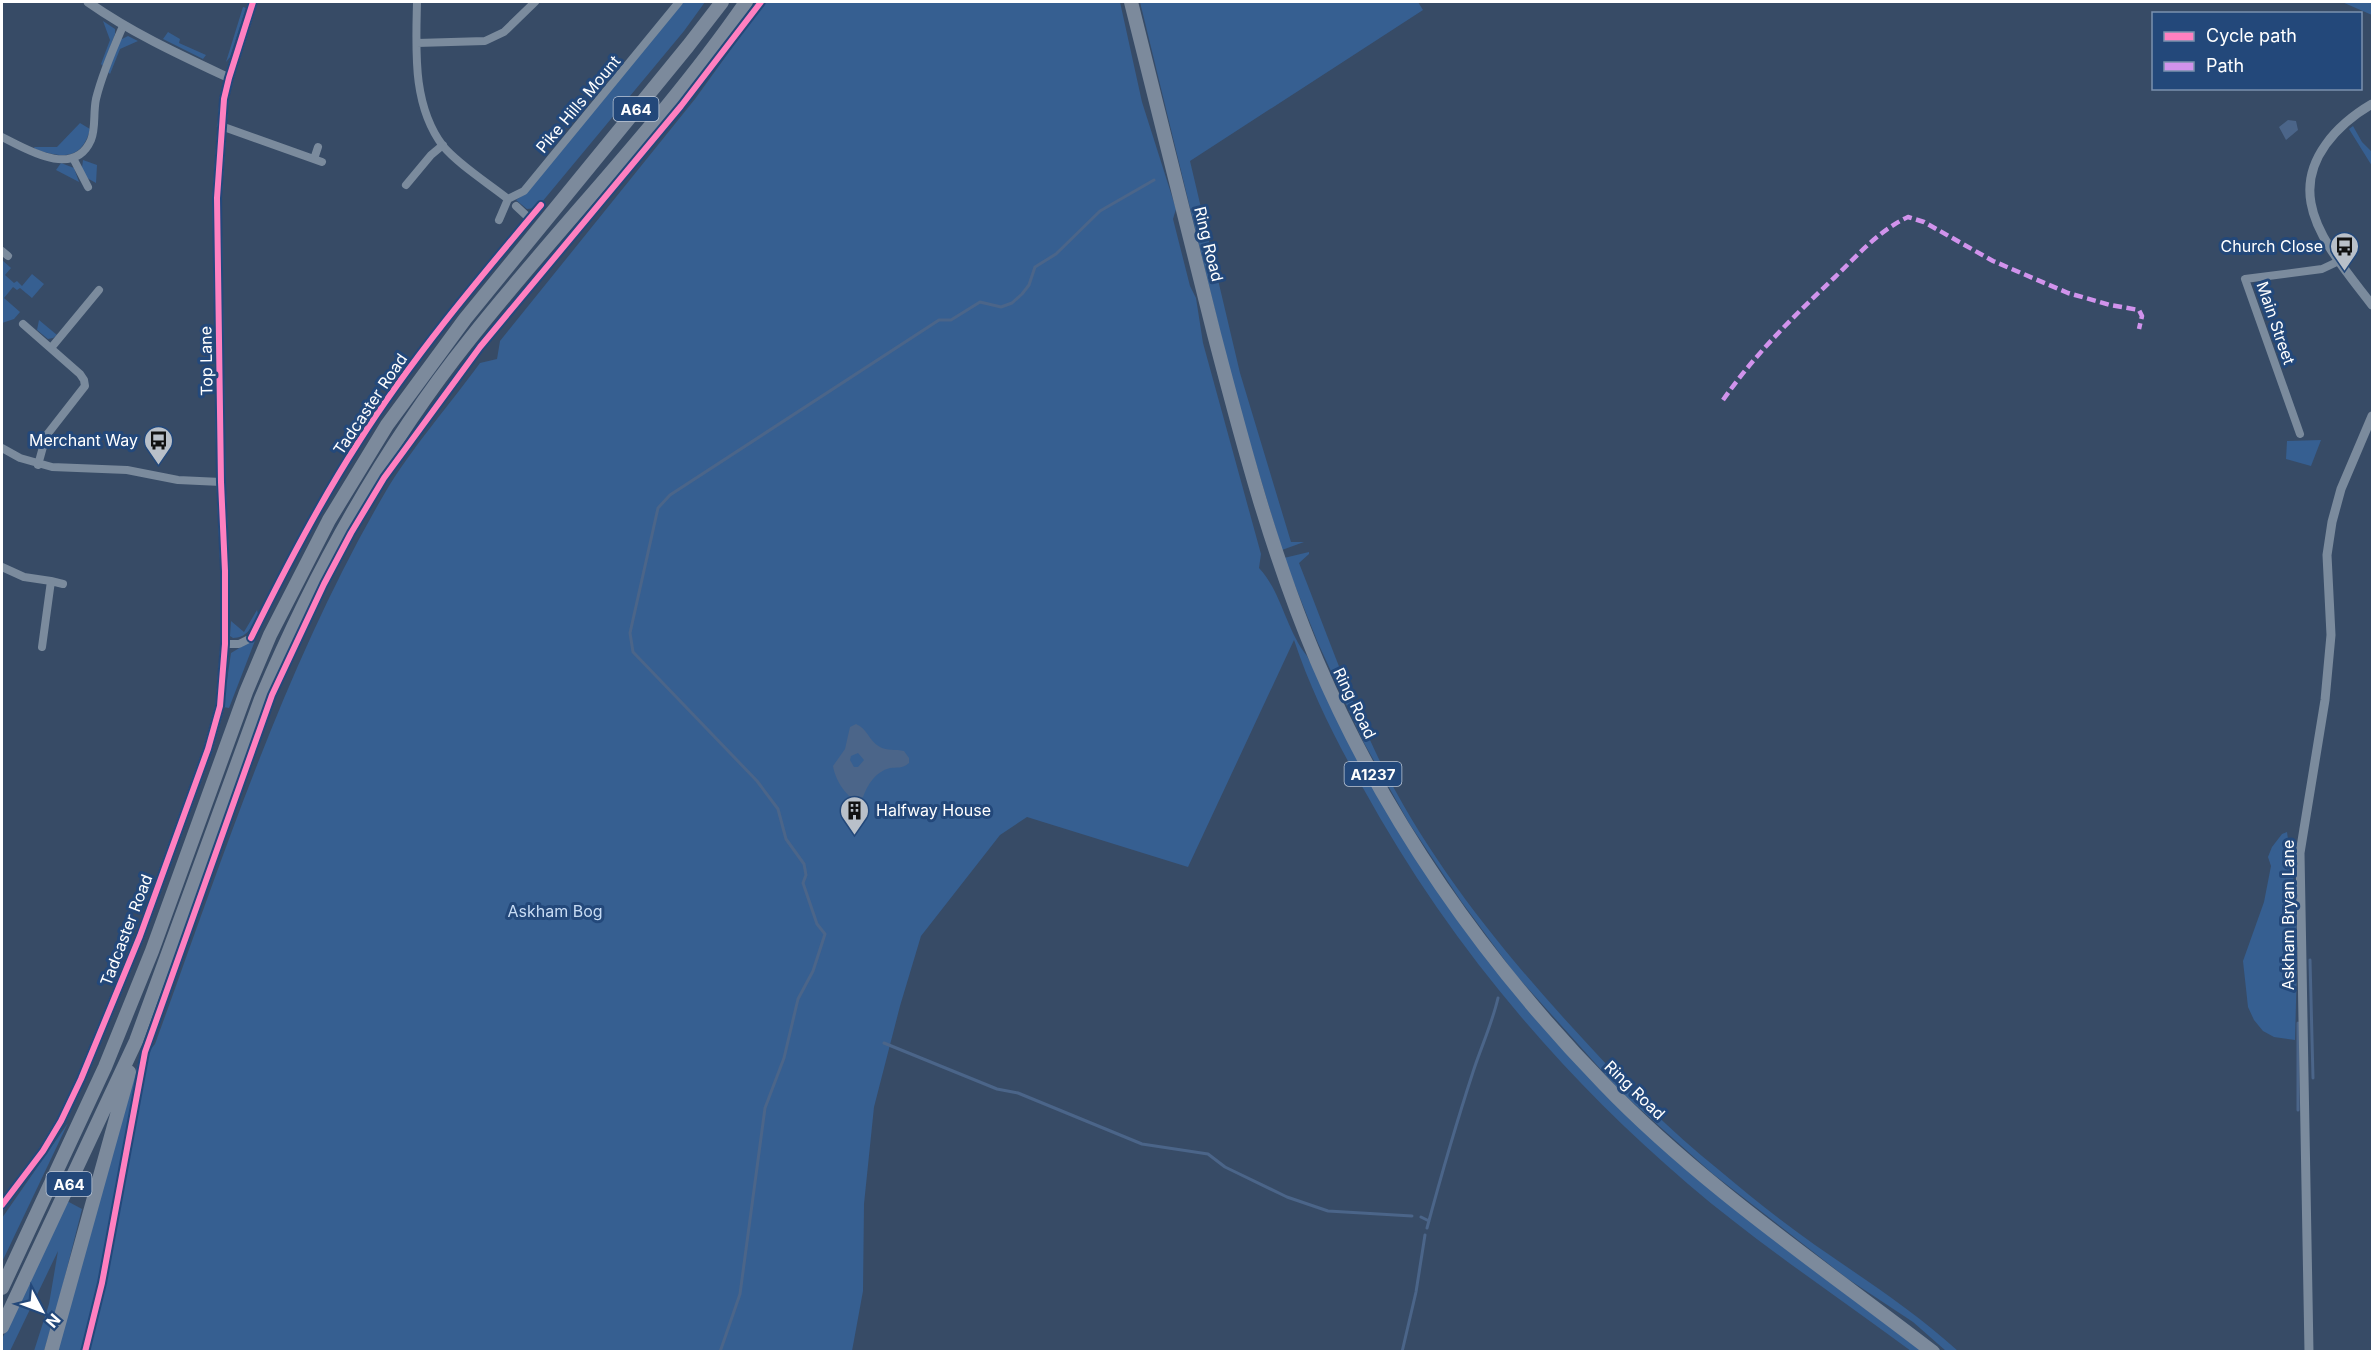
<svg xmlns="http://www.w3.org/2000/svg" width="2374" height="1353" font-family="Inter,sans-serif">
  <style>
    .green { fill: #365f91 }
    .water { fill: #4b6589; fill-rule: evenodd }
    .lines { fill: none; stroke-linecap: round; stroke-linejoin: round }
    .stream { stroke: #4b6589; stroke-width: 3 }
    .minor { stroke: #7b8b9d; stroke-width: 8 }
    .tertiary { stroke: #7b8b9d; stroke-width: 9 }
    .trunk { stroke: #7c8a9c; stroke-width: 14 }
    .quiet { stroke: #d193ec; stroke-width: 4.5; stroke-dasharray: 9 4.5; stroke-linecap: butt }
    .cycleway-casing { stroke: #23487a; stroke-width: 10 }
    .cycleway { stroke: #ff80c0; stroke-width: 6 }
    .labels { text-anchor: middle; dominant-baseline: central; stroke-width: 6; stroke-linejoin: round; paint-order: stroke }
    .shield { fill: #23487a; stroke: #bdc8d7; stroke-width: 1.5 }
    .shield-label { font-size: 15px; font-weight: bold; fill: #fff }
    .street-label { font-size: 16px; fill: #fff; stroke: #23487a }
    .poi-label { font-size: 16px; fill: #fff; stroke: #23487a; text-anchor: end }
    .park-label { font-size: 16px; fill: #c8dcf4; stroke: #23487a }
  </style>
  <rect width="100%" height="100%" fill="#374b66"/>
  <path class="green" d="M682 2H705L684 31 537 208 527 209 516 200 526 193Z
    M765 2H1120L1142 102 1176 209 1173 219 1190 286 1196 298 1203 343 1261 554 1259 568C1282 593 1285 628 1307 656L1391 818 1609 1097 1923 1351H1911C1837 1296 1758 1244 1688 1184 1557 1072 1446 939 1363 788 1336 741 1311 691 1294 640L1188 867 1027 817 1000 835 921 936 900 1006 874 1107 864 1204 863 1291 852 1351 54 1352 141 1053 142 1060 155 1044C222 860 286 661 386 491 411 449 450 404 480 363L497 359 500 341 695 99Z
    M1140 2H1418L1423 10 1190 161 1240 373 1291 542H1304L1282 550 1236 397Z
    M2342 2H2372V15Z
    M243 7 246 8 230 57 226 62Z
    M103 21 115 29V34L103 66 101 64 110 40Z
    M168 32 180 39 179 43 206 55 203 59 163 39Z
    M128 36 138 41 120 49 110 74 108 72 120 40Z
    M80 123 90 129C82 161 61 158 35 149L34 147H57Z
    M2353 126 2362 142 2372 152V166L2349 129Z
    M83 160 97 165 96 183 87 178 82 168Z
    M61 163 74 168 79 182 56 170Z
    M2 260 11 268 5 275 14 283 17 281 22 286 32 274 44 284 32 298 20 288 17 290 13 287 4 298 20 312 14 319 2 323Z
    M39 320 57 335 53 338 48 339 37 330Z
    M2321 440 2311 466 2286 459 2287 441Z
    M1309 552V554L1299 563C1324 626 1347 692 1376 753 1426 858 1504 954 1583 1039 1625 1085 1670 1131 1719 1170 1750 1196 1782 1222 1815 1245 1864 1279 1914 1311 1958 1351H1946L1913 1322 1848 1279 1713 1174 1622 1093 1515 974 1461 901 1409 823 1364 743 1318 643 1284 558Z
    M257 610 258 614C252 626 248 638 233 638L230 636 231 621 244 632Z
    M256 638 229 708 223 707 231 653Z
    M2287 832 2296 898 2297 965 2295 1040 2274 1037 2263 1031 2254 1020 2248 1007 2243 961 2264 902 2271 866 2268 857 2272 847 2282 834Z
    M68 1123 2 1262V1218Z
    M67 1201 82 1209 57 1308 44 1351H34L49 1304 58 1251 10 1351 2 1352V1339Z"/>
  <path class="water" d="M2288 120 2296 121 2298 130 2286 140 2279 127Z
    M856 724C867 728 869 741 880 747 887 751 896 749 904 751L909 758V763C902 769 897 767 890 768 875 772 868 784 863 797L856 801C845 795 835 779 833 766L845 749 850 727ZM858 753 864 760 858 767H854L850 760 851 756Z"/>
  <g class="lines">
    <path class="stream" d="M2310 960 2313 1078
      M884 1043 997 1089 1018 1093 1142 1144 1208 1154 1225 1167 1287 1197 1328 1211 1412 1216
      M2298 1110V1023
      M1421 1217 1429 1221
      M1427 1228C1441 1176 1456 1124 1473 1072 1481 1047 1492 1024 1498 998
      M720 1352 740 1294 765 1108 784 1058 798 999 813 971 825 934 817 924 803 883 806 875 804 864 786 839 778 809 757 781 633 652 630 633 658 508 670 495 939 320H951L980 302 1001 307 1012 303 1022 294 1029 285 1035 267 1056 254 1100 211 1154 180
      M1402 1352 1416 1292 1425 1235"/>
    <path class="minor" d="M417 2C416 50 412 105 443 146 459 165 488 183 508 199
      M417 43 485 41 504 32 535 2
      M221 126 322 162
      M2 137C26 149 74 179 91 140 96 128 93 113 96 99 102 74 113 49 123 26
      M73 158 88 187
      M314 159 318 147
      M406 185 431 155 443 145
      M516 206 530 219
      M499 220 508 199 524 191 679 2
      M2 251 8 256
      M23 324 80 374 84 380 85 386 46 436 38 465
      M51 348 99 290
      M2300 434 2245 279 2322 269 2339 261
      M2 448 20 458 52 467 127 470 178 480 221 482
      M2 567 24 577 51 581 42 647
      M51 581 63 584
      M225 644H239L251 638C284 571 318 505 358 443 412 358 477 281 541 205"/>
    <path class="tertiary" d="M88 2C132 33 180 55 229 78
      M2372 104C2338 124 2303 159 2311 203 2317 239 2351 277 2372 305
      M2 1205 43 1151 61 1121 81 1079 140 936 208 749 220 706 225 644V571L221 482 217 198 224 99 229 78 253 2
      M2309 1352 2300 853 2325 700 2331 635 2327 555 2332 522 2341 489 2372 416"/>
    <path class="trunk" d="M1131 2C1159 112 1186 223 1214 334 1243 445 1272 555 1317 661 1384 818 1485 962 1604 1084 1700 1184 1823 1267 1933 1352
      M2 1288 105 1067 152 951 246 692 270 635 329 520 387 425 465 319 688 46 722 2
      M2 1327 136 1041 261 699C315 571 383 448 470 339 560 225 664 121 746 2
      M51 1352 129 1072"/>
    <path class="quiet" d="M1723 400C1755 354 1794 316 1834 278 1857 256 1878 231 1908 217L1924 222 1993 261 2068 293 2110 305 2139 310 2142 316 2139 329"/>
    <defs>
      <path id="cycleway" d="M251 638C284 571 318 505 358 443 412 358 477 281 541 205
        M2 1205 43 1151 61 1121 81 1079 140 936 208 749 220 706 225 644V571L221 482 217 198 224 99 229 78 253 2
        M85 1352 102 1283 145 1052 272 695 324 584 351 533 384 478 480 347 681 106 761 2"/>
    </defs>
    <use href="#cycleway" class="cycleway-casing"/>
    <use href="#cycleway" class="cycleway"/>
  </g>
  <defs>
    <symbol id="bus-pin" viewBox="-11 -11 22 30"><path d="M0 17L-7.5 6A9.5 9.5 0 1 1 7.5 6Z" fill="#b9c0c9" stroke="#23487a"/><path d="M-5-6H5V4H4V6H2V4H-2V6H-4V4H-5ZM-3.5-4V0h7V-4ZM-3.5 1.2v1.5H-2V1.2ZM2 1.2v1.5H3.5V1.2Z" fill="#111"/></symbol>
    <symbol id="building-pin" viewBox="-11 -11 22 30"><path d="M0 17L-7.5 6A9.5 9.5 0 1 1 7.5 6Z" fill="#b9c0c9" stroke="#23487a"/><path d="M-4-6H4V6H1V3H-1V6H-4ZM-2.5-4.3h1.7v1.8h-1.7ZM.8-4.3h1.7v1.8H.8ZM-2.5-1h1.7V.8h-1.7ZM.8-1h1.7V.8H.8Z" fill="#111"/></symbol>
  </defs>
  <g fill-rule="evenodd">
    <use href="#bus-pin" x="2328" y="230" width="33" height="45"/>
    <use href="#bus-pin" x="142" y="424" width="33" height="45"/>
    <use href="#building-pin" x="838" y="794" width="33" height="45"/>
  </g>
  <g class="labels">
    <g class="shield">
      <rect x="613.5" y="97" width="45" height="24" rx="4.5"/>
      <rect x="1344.5" y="762" width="57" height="24" rx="4.5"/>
      <rect x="46.5" y="1172" width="45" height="24" rx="4.5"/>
    </g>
    <g class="shield-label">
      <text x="636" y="109">A64</text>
      <text x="1373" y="774">A1237</text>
      <text x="69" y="1184">A64</text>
    </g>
    <g class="street-label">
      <text transform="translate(578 104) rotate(-50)">Pike Hills Mount</text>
      <text transform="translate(1209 244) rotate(76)">Ring Road</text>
      <text transform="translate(2276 323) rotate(71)">Main Street</text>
      <text transform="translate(206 361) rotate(-91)">Top Lane</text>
      <text transform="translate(370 404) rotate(-56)">Tadcaster Road</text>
      <text transform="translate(1355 703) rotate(64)">Ring Road</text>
      <text transform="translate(2288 915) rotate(-90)">Askham Bryan Lane</text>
      <text transform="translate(126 930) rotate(-69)">Tadcaster Road</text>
      <text transform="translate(1635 1090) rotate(44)">Ring Road</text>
    </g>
    <g class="poi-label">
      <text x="2323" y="246">Church Close</text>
      <text x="138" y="440">Merchant Way</text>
      <text x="876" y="810" text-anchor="start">Halfway House</text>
    </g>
    <g class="park-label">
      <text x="555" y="911">Askham Bog</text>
    </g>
  </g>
  <rect width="2374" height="1353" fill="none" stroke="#ffffff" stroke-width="6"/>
  <rect x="2152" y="12" width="210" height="78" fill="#23487a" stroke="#7b91af" stroke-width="1.5"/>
  <rect x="2164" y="32" width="30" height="9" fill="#ff80c0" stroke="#7b91af" stroke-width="1.5"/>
  <text x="2206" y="42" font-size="18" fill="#ffffff">Cycle path</text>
  <rect x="2164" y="62" width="30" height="9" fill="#d193ec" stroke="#7b91af" stroke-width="1.5"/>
  <text x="2206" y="72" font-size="18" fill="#ffffff">Path</text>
  <g transform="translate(42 1311) rotate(131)" stroke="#23487a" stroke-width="4.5" paint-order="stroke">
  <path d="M0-4.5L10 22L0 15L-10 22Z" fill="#ffffff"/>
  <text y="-9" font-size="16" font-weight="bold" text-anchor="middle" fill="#ffffff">N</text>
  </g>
</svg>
